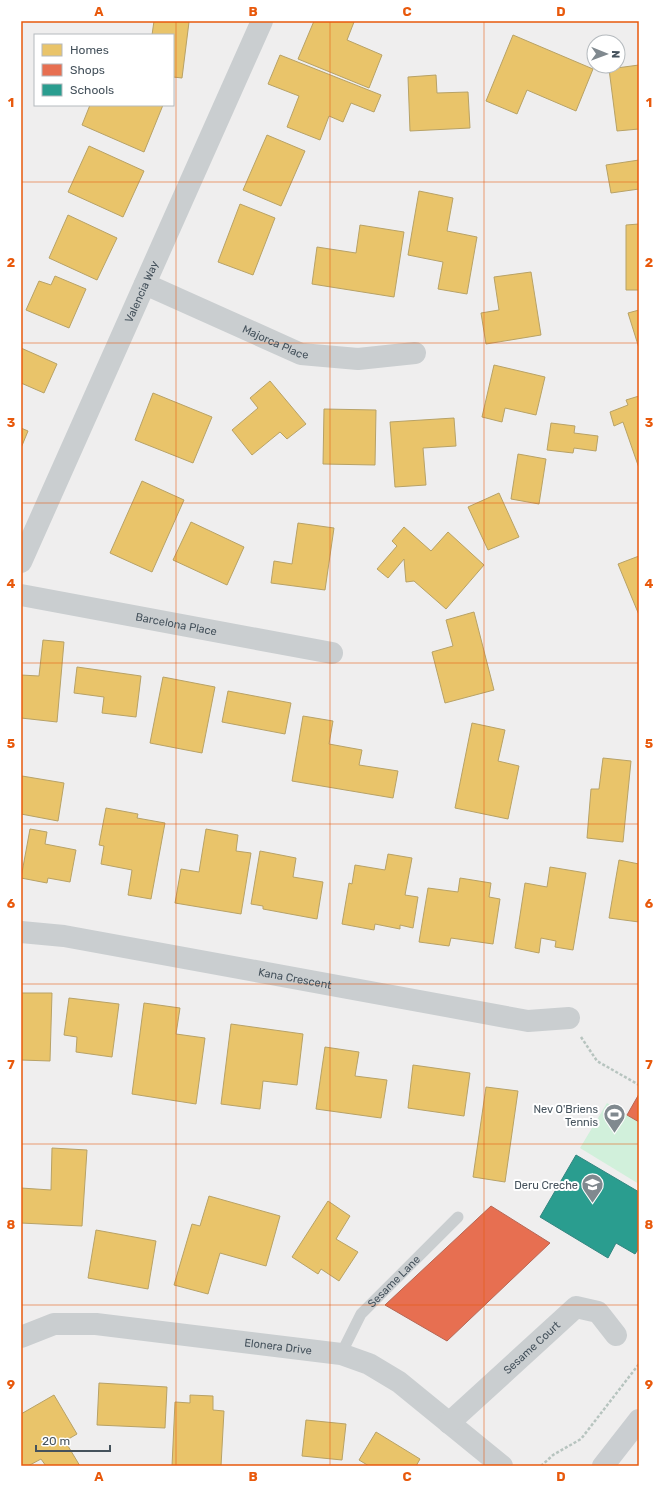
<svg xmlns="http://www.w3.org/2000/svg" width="660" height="1487" font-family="Rubik,sans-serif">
<rect width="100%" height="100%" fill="#efeeee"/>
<path fill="#d1f0db" d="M607 1103 639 1122V1184L580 1148Z"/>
<path fill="#e9c46a" stroke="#b8a266" d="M154 21 189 22 182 78 173 77V35H152Z
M314 21H351L354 22 347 40 382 55 369 88 298 59Z
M513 35 593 69 576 111 527 90 517 114 486 101Z
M280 55 381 95 374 112 351 103 343 122 329 116 320 140 287 127 299 96 268 84Z
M639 65V129L617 131 609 69Z
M436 75 437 93 468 92 470 128 410 131 408 77Z
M90 105H163L144 152 82 125Z
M267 135 305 151 281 206 243 190Z
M89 146 144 171 123 217 68 192Z
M639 160V189L611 193 606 165Z
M419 191 453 198 447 231 477 237 467 294 438 289 443 262 408 255Z
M240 204 275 218 253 275 218 262Z
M68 215 117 238 97 280 49 258Z
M639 224V290H626V225Z
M360 225 404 232 394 297 312 284 317 247 356 253Z
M531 272 541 335 486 344 481 313 499 310 494 277Z
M55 276 86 289 69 328 26 310 39 281 51 285Z
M639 310V348L628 313Z
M21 348 57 364 44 393 21 383Z
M494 365 545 377 536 415 505 408 502 422 482 417Z
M270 381 306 424 287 439 280 432 252 455 232 430 258 408 250 398Z
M153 393 212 417 193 463 135 440Z
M639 396V468L623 422 614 426 610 412 628 405 626 400Z
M324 409 376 410 375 465 323 464Z
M454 418 456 446 423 448 426 485 395 487 390 422Z
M551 423 575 426 574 433 598 436 596 451 574 448 573 453 547 450Z
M21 428 28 431 21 448Z
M518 454 546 459 539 504 511 499Z
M142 481 184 500 152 572 110 553Z
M499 493 519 537 488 550 468 507Z
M191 522 244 547 227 585 173 560Z
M298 523 334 528 325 590 271 583 274 561 292 564Z
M404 527 431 551 448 532 484 565 446 609 414 581 406 582 404 559 388 578 377 569 397 546 392 541Z
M639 556V615L618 564Z
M474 612 494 690 445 703 432 652 453 646 446 620Z
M43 640 64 642 57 722 21 718V675L39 676Z
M77 667 141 676 136 717 102 713 104 697 74 693Z
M163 677 215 687 202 753 150 743Z
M228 691 291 703 285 734 222 722Z
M303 716 333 721 329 744 362 750 359 765 398 771 393 798 292 781Z
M472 723 505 730 498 761 519 766 508 819 455 808Z
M603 758 631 761 623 842 587 838 591 789H599Z
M22 776 64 783 58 821 21 814V784Z
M106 808 138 814 137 818 165 823 151 899 128 895 132 870 101 864 104 846 99 845Z
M30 829 47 832 45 844 76 850 70 882 48 878 47 883 21 878Z
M206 829 238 835 236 851 251 853 241 914 175 903 181 869 199 872Z
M260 851 296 858 293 877 323 882 317 919 263 909V906L251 904Z
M388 854 412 858 405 895 418 897 413 928 400 925V929L375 924 374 930 342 924 349 883 352 884 355 865 385 870Z
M619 860 639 864V922L609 918Z
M550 867 586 873 573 950 555 947 556 941 541 938 539 953 515 948 525 883 547 887Z
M460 878 491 883 489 897 500 899 493 944 451 938 449 946 419 942 428 888 458 892Z
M21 993H52L50 1061 21 1060Z
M69 998 119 1004 112 1057 76 1052 77 1037 64 1035Z
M144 1003 180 1008 176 1034 205 1038 196 1104 132 1094Z
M231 1024 303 1034 297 1085 263 1081 260 1109 221 1104Z
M325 1047 359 1052 355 1076 387 1080 381 1118 316 1109Z
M413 1065 470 1073 464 1116 408 1108Z
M486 1087 518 1091 505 1182 473 1177Z
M52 1148 87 1150 82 1226 21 1223V1188L51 1190Z
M209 1196 280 1216 266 1266 220 1253 208 1294 174 1285 192 1224 200 1226Z
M328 1201 350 1216 336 1239 358 1252 339 1281 321 1269 318 1274 292 1257Z
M96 1230 156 1241 148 1289 88 1278Z
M99 1383 167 1387 165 1428 97 1425Z
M54 1395 77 1434 65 1441 80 1466H46L41 1459 28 1466H21V1414Z
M190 1395 213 1396V1410L224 1411 221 1466H172L175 1402 190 1403Z
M306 1420 346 1424 342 1460 302 1456Z
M376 1432 420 1459 416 1466H369L359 1460Z"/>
<path fill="#e76f51" stroke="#b66654" d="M639 1094V1122L627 1115Z
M491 1206 550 1243 447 1341 385 1305Z"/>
<path fill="#2a9d8f" stroke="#328680" d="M576 1155 639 1192V1248L635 1254 616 1243 608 1258 540 1217Z"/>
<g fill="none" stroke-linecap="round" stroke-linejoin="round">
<path stroke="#b7c4bf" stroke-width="2.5" stroke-dasharray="3 2" stroke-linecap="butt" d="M581 1037 597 1061 639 1085
M541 1466 553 1455 581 1439 639 1364"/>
<path stroke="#caced0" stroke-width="11" id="s1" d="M341 1354 361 1314 458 1217"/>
<g stroke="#caced0" stroke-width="22">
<path id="s2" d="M145 284 301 354 358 359 415 353"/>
<path id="s3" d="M21 562 262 21"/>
<path id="s4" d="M21 595 332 653"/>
<path id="s5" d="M21 932 64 936 528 1021 569 1018"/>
<path id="s6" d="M21 1337 54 1324H96L341 1354 369 1364 399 1382 502 1466"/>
<path id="s7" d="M449 1423 576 1307 598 1312 616 1335"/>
</g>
<path stroke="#caced1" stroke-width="22" d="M603 1466 639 1420"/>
</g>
<path fill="none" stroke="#e8590c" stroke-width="1" stroke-opacity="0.55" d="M176 21V1466M330 21V1466M484 21V1466M21 182H639M21 343H639M21 503H639M21 663H639M21 824H639M21 984H639M21 1144H639M21 1305H639"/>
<defs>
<symbol id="stadium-pin" viewBox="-11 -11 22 30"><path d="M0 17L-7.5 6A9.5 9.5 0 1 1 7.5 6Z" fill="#80898f" stroke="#fff"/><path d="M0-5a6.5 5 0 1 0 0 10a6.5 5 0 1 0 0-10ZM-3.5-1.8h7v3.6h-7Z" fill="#fff"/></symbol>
<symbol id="school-pin" viewBox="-11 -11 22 30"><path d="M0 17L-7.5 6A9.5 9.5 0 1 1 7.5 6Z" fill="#80898f" stroke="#fff"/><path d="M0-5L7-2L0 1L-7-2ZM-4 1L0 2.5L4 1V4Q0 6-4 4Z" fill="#fff"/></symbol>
</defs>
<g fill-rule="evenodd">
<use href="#stadium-pin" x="602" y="1102" width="25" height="34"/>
<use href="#school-pin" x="580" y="1172" width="25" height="34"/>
</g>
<g text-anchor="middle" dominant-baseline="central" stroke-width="4" stroke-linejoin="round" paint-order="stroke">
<g font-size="11" fill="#45525c" stroke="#fff">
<text stroke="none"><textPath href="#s3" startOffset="296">Valencia Way</textPath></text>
<text stroke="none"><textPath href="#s2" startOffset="143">Majorca Place</textPath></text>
<text stroke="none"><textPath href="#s4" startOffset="158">Barcelona Place</textPath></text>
<text stroke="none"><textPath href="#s5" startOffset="278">Kana Crescent</textPath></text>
<text stroke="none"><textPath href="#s1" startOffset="91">Sesame Lane</textPath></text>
<text stroke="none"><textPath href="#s6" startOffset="261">Elonera Drive</textPath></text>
<text stroke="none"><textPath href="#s7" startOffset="112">Sesame Court</textPath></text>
</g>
<g font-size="11" fill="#45525c" stroke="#fff" text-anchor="end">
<text x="598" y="1109">Nev O'Briens<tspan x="598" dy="13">Tennis</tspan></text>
<text x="578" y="1185">Deru Creche</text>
</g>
</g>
<rect width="660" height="1487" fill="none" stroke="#ffffff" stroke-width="44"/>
<rect x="34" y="34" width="140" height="72" fill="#ffffff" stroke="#b5babe"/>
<rect x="42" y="44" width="20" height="12" fill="#e9c46a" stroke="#b5babe"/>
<text x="70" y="54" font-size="12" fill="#45525c">Homes</text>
<rect x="42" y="64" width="20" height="12" fill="#e76f51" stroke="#b5babe"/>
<text x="70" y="74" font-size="12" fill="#45525c">Shops</text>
<rect x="42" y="84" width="20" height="12" fill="#2a9d8f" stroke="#b5babe"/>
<text x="70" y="94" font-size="12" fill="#45525c">Schools</text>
<g transform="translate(606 54) rotate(91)"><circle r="19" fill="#ffffff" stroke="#b5babe"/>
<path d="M0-3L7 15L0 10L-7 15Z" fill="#80898f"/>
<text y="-6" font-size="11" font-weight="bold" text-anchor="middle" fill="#45525c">N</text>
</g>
<path d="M36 1445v6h74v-6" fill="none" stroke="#45525c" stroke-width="2"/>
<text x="42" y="1445" font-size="12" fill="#45525c" stroke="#ffffff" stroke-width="3" paint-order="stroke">20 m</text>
<rect x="22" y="22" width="616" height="1443" fill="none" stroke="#e8590c" stroke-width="1.5"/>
<g font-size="13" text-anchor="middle" font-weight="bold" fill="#e8590c">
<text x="99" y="16">A</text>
<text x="253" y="16">B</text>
<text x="407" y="16">C</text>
<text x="561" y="16">D</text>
<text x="11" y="107">1</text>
<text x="649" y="107">1</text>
<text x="11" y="267">2</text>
<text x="649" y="267">2</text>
<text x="11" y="427">3</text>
<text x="649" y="427">3</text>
<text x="11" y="588">4</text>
<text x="649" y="588">4</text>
<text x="11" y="748">5</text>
<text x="649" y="748">5</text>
<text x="11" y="908">6</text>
<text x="649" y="908">6</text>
<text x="11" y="1069">7</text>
<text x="649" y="1069">7</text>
<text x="11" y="1229">8</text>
<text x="649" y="1229">8</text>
<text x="11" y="1389">9</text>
<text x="649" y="1389">9</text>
<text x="99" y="1481">A</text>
<text x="253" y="1481">B</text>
<text x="407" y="1481">C</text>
<text x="561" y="1481">D</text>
</g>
</svg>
